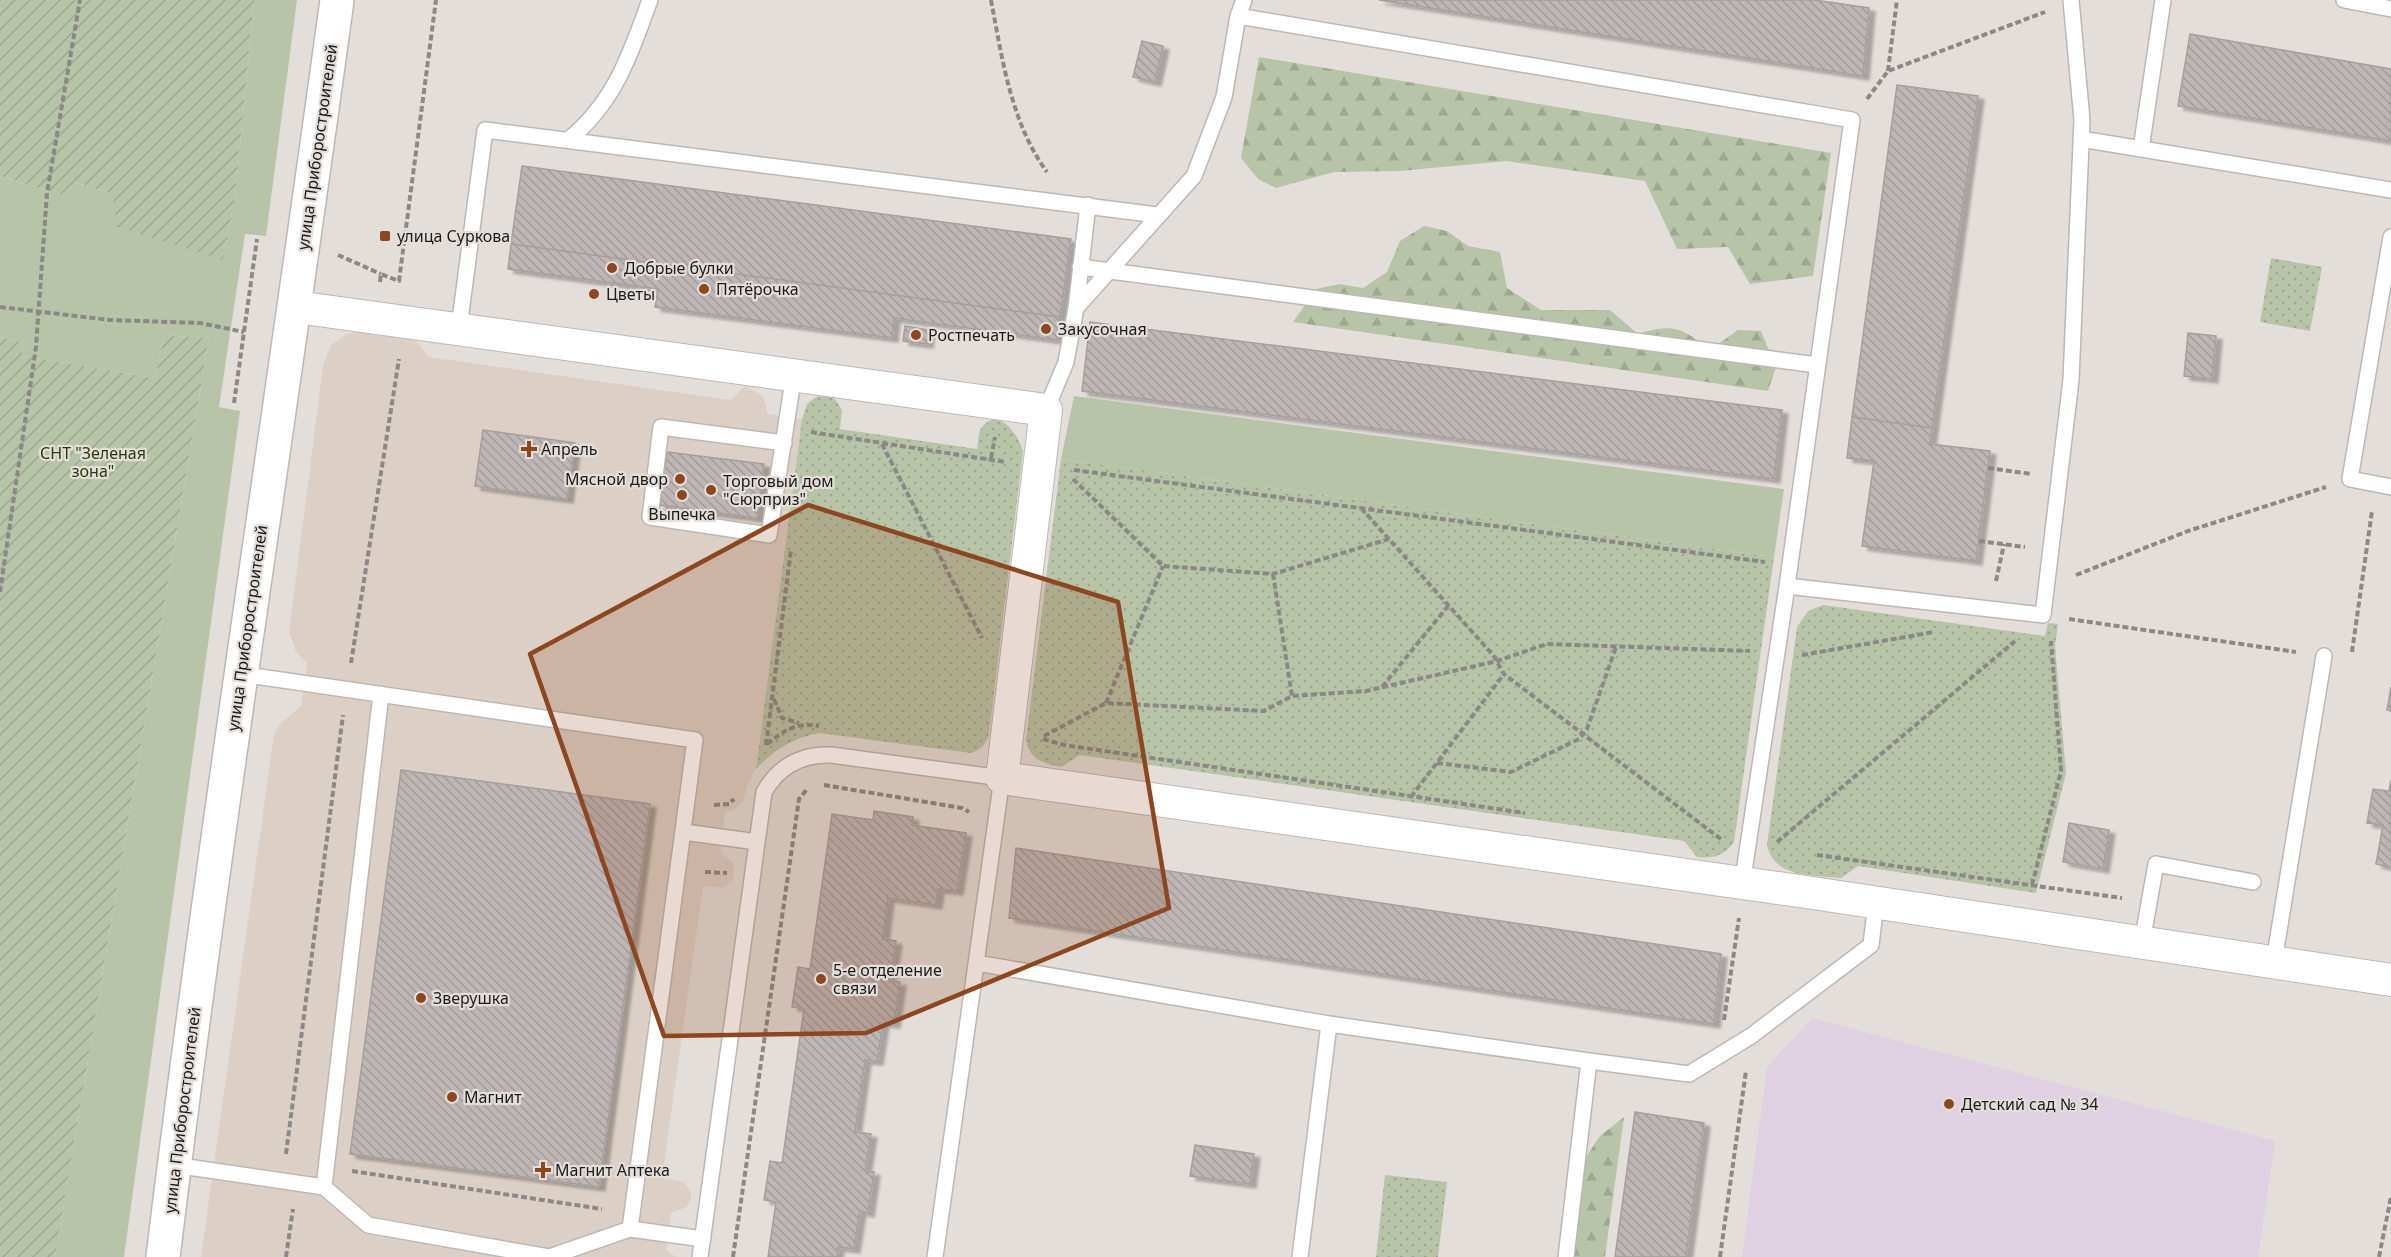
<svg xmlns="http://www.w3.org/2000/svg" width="2391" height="1257" font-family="'Noto Sans',sans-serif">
<defs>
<pattern id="forest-firs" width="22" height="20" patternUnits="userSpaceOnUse" patternTransform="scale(1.5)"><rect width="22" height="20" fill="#b7c4a8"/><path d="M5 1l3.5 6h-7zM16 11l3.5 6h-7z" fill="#9da890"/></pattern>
<pattern id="park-dots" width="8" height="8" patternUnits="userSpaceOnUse" patternTransform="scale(1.5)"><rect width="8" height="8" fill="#b7c4a8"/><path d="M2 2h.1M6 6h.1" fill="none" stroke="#9da890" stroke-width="1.8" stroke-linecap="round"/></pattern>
<pattern id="garden-furrows" width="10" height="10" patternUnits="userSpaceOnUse" patternTransform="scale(1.5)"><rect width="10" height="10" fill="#b7c4a8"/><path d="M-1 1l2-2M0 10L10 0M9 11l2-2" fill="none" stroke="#9da890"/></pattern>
<pattern id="building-back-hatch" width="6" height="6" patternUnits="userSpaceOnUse" patternTransform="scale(1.5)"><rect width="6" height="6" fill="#beb6b5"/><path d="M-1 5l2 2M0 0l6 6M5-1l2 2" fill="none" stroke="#a39c9b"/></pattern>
<filter id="shadow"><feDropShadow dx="6" dy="4" stdDeviation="1.5" flood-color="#0004"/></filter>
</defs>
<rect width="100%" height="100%" fill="#e4deda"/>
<path fill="#dcd0c6" d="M356 332 416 341 429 357 731 400 745 386 763 396 768 414 802 419 756 769 747 786 743 802 732 811 725 813 721 853 734 863 733 880 723 888 703 886 662 1178 684 1182 691 1192V1199L687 1207 671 1213 666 1250 676 1257H201L274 734 281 723 301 706 307 663 296 652 289 632 323 365 331 345 347 334Z"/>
<path fill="#dfd0e2" d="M1812 1018 2275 1141 2258 1257H1742L1767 1067Z"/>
<path fill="#b7c4a8" d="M254 0H297L266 236 245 234 219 407 240 411 124 1257H55L209 338 164 335 155 378 23 356 21 342 0 337V176L60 195 77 183 113 194 223 259 235 197Z
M1074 396 1784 489 1774 557 1061 459Z"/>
<path fill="url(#forest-firs)" d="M1259 57 1831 153 1813 276 1750 284 1728 247 1677 249 1645 181 1506 161 1400 171 1334 172 1276 188 1258 179 1241 158Z
M1424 226 1447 231 1468 246 1500 252 1507 288 1541 310H1610L1638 334C1673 323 1682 328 1710 350L1738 330 1761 331 1776 367 1768 391 1293 322 1316 289 1340 284 1363 288 1387 272 1400 241Z
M1624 1117 1605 1257H1573L1586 1157 1600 1136Z"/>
<path fill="url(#park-dots)" d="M2271 258 2322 267 2310 331 2260 322Z
M827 396 835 399 842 410 840 429 977 449C979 442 977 432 983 426 1000 407 1019 436 1023 451L989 735C986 745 980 750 971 753L819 733C793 738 774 750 756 769L802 419 807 404 816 397Z
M1061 459 1774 557 1734 842C1724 856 1713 859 1697 857L1684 841 1080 755 1061 767C1045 764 1029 760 1026 740Z
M1823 605 2045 636 2048 623 2058 624 2055 646 2066 773 2036 893 1858 866 1841 878C1813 875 1774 878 1767 845L1797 627 1808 611Z
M1385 1175 1447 1182 1438 1257H1376Z"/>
<path fill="url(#garden-furrows)" d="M0 0H254L235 197 223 260 117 227 113 194 77 183 60 195 0 176Z
M164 335 209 338 55 1257H0V337L21 342 23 356 155 378Z"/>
<path fill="url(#building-back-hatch)" stroke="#a69f9d" stroke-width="1.5" filter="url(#shadow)" d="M1379 0H1815L1869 8 1863 76Z
M2190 34 2391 69V141L2178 106Z
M1142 41 1163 46 1155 82 1133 77Z
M1897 85 1978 96 1932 428 1852 417Z
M522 166 1071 239 1060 317 511 244Z
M511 244 1060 317 1057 340 894 318 892 338 655 307 658 289 508 269Z
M1090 322 1782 410 1774 479 1082 391Z
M905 326 929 330 927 344 903 341Z
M2188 333 2216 336 2212 379 2184 376Z
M1852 417 1932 428 1930 444 1990 451 1976 561 1862 546 1874 461 1847 458Z
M483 430 575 443 567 499 475 486Z
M667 452 764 464 757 518 660 505Z
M2391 687V711L2387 710Z
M401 770 650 804 599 1187 350 1154Z
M2391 780V867L2376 864 2383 825 2367 823 2373 789 2389 791Z
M874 811 913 817 912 825 966 833 957 891 938 889 936 905 888 898 883 939 896 941 890 981 900 982 894 1024 883 1023 877 1061 865 1060 855 1132 871 1134 865 1171 874 1172 868 1213 860 1211 854 1249 838 1247 837 1257H768L776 1202 764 1200 770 1161 782 1163 804 1009 792 1007 798 967 810 969 832 814 873 820Z
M2069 823 2109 830 2103 869 2063 862Z
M1016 848 1721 954 1714 1024 1009 918Z
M1635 1112 1704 1123 1686 1257H1615Z
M1195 1145 1254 1154 1250 1184 1190 1176Z"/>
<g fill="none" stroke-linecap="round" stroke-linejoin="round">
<defs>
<path id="service" d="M2344 0 2391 9
M1238 16 1244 0
M2081 139 2391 190
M568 140C615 102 630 55 650 0
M2141 149 2163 0
M2391 237 2350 479 2391 487
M1080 267 1817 365
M1076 308 1194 176 1224 97 1238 16 1852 120 1787 586 2043 615 2071 380 2082 120 2071 0
M459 328 485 130 1157 215
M1046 410 1066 362 1076 308 1088 205
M784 443 661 427 650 517 769 535 794 374
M240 674 695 740 630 1229
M684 832 757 842
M1742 885 1787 586
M2142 942 2156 864 2253 882
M2274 961 2324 656
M977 963 1329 1024 1300 1257
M1329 1024 1589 1061
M174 1165 324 1187 368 1225 549 1257 630 1229 703 1239
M324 1187 381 694
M700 1257 764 792C779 766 802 754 831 755L1002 778 935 1257
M1566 1257 1589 1061 1689 1074 1751 1036 1871 945 1876 903"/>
<path id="minor" d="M296 307 1046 410 1002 778 1806 892 2391 980"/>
<path id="tertiary" d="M163 1257C214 837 280 419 337 0"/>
</defs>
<use href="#service" stroke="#bdb7b3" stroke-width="18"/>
<use href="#minor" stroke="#bdb7b3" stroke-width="34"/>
<use href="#tertiary" stroke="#bdb7b3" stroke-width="36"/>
<path stroke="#8c8885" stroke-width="4" stroke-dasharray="6 3" stroke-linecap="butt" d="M991 0C1002 58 1011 123 1047 172
M1888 71 1897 0
M1867 99 1888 71 2045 12
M338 255 381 274
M380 282 381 274 399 281 436 0
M0 307 110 320 200 323 244 332
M234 403 257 239
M811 432 1005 462
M882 444 982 638
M991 458 995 437
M1988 468 2032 474
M1074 470 1765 562
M1073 479 1163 566 1273 574 1389 539
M1361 508 1493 655 1504 674 1722 840
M1979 541 2025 547
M1273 574 1292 696
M2076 575 2188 531 2326 487
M1996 581 2004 544
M0 592 36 347 47 193 80 0
M2069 619 2296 652
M2352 652 2372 511
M1802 655 1934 632
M351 663 399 359
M1382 687 1448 606
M774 699 782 718 799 723
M1106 703 1163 566
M1044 736 1106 703 1264 711 1292 696 1366 691 1497 661 1547 644 1750 651
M1043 739 1064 745 1525 813
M767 744C785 730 796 722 819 726
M766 745 791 550
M1437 763 1511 772 1579 739 1587 729 1616 647
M824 785 962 808 969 812
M1411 797 1504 674
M714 805 729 804 734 799
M1777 842 2015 641
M1817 855 2122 898
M705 872 727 873
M2032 885 2061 771 2051 641
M1724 1020 1739 918
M286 1154 343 715
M352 1171 602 1209
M286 1257 293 1209
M733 1257 799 799 808 788
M1720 1257 1746 1071
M2379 1257 2391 1197"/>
<use href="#service" stroke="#fff" stroke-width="15"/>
<use href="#minor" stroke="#fff" stroke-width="32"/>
<use href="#tertiary" stroke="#fff" stroke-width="33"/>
</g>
<path fill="#8c4620" fill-opacity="0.2" stroke="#8c4620" stroke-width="4.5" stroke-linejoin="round" d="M808 505 1118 602 1169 908 866 1033 664 1036 530 654Z"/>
<g fill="#8c4620" stroke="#e4deda" stroke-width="2">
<rect x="379" y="230" width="12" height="12" rx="3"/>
<circle cx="612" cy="268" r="6"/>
<circle cx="704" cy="289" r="6"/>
<circle cx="594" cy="294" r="6"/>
<circle cx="1046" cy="329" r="6"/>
<circle cx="916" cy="335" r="6"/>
<path d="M526 440h6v6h6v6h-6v6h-6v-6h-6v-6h6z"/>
<circle cx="680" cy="479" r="6"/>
<circle cx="711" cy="490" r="6"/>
<circle cx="682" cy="495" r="6"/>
<circle cx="821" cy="979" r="6"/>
<circle cx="421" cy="998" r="6"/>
<circle cx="452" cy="1097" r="6"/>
<circle cx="1949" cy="1104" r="6"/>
<path d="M540 1161h6v6h6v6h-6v6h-6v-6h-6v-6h6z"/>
</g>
<g text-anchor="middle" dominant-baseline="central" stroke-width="4.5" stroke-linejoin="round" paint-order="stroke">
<g font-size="16" fill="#1d1b19" stroke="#e4deda">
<text transform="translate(317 147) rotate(-82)">улица Приборостроителей</text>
<text transform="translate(247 628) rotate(-82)">улица Приборостроителей</text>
<text transform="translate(182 1110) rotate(-83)">улица Приборостроителей</text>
</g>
<g font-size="16" fill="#1d1b19" stroke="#e4deda" text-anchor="start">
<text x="397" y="236">улица Суркова</text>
<text x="624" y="268">Добрые булки</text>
<text x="716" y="289">Пятёрочка</text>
<text x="606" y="294">Цветы</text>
<text x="1058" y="329">Закусочная</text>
<text x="928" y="335">Ростпечать</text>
<text x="541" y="449">Апрель</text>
<text x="668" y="479" text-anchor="end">Мясной двор</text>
<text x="723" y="481">Торговый дом<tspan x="723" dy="18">"Сюрприз"</tspan></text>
<text x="682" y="514" text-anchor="middle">Выпечка</text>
<text x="833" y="970">5-е отделение<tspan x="833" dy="18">связи</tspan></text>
<text x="433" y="998">Зверушка</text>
<text x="464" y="1097">Магнит</text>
<text x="1961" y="1104">Детский сад № 34</text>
<text x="555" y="1170">Магнит Аптека</text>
</g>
<g font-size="16" fill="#293c03" stroke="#e4deda">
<text x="93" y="453">СНТ "Зеленая<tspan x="93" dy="18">зона"</tspan></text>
</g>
</g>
</svg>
